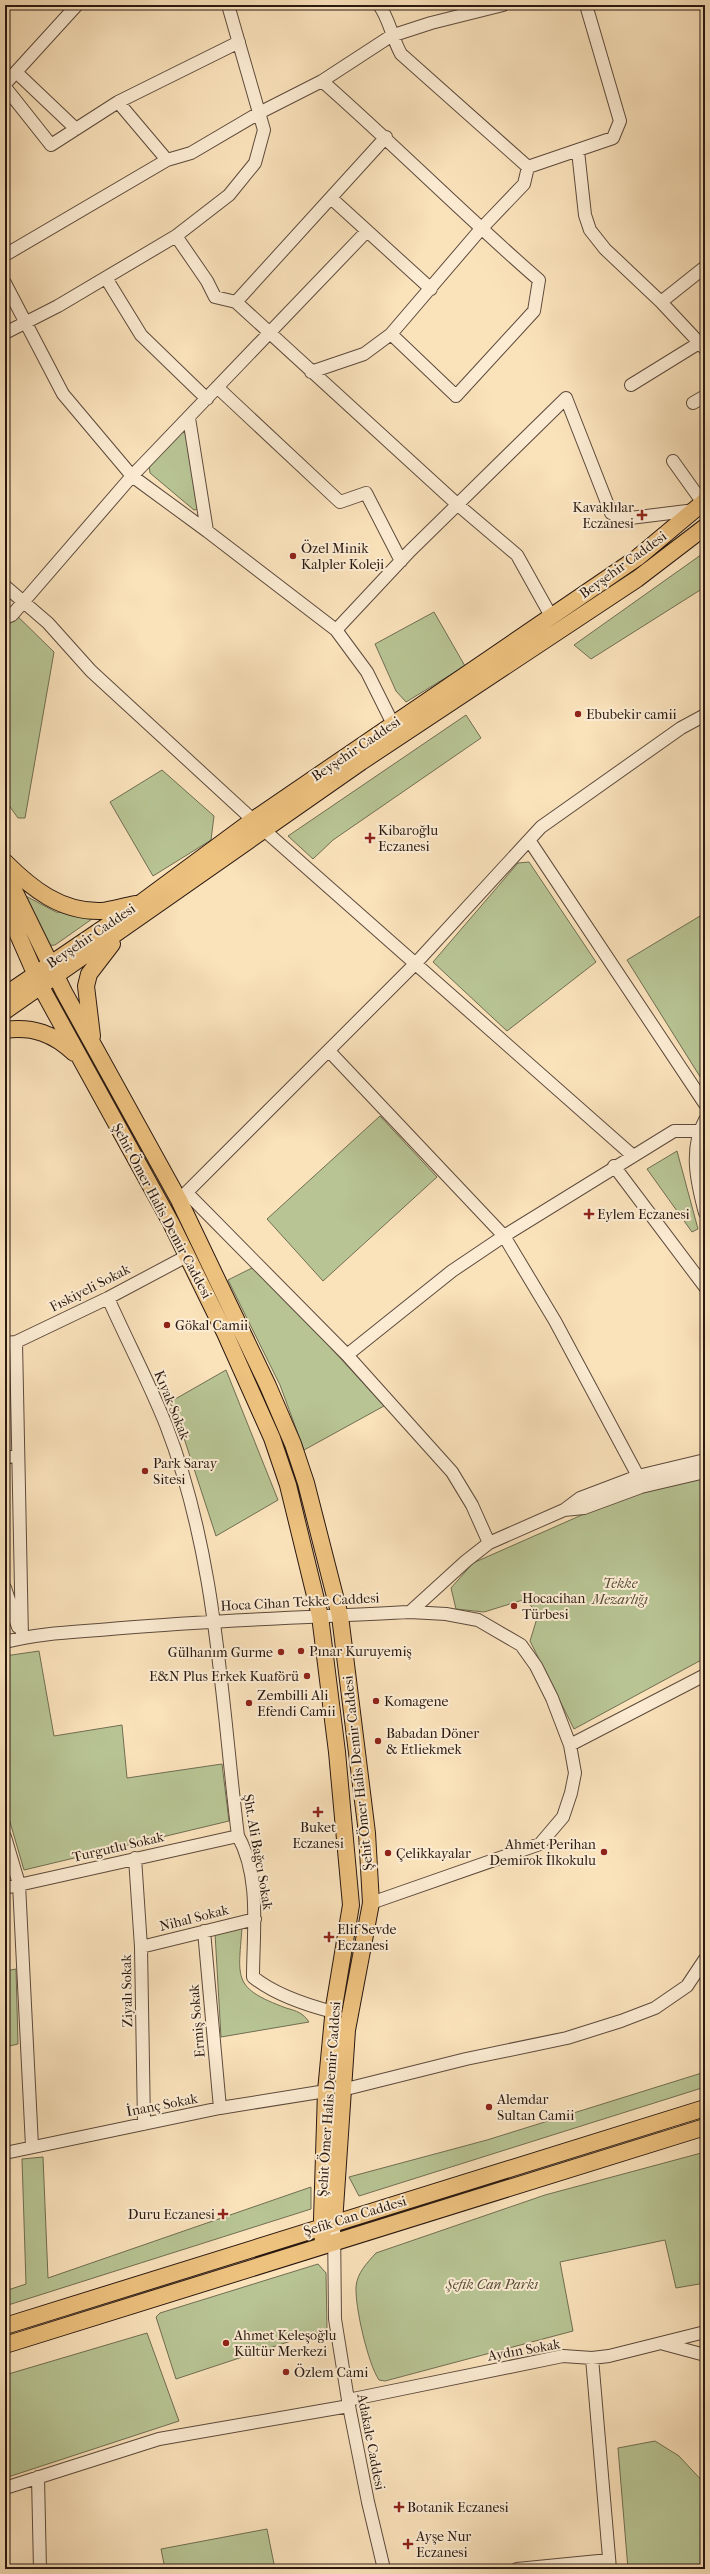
<svg xmlns="http://www.w3.org/2000/svg" width="710" height="2574" font-family="'IM FELL French Canon',serif">
<rect width="100%" height="100%" fill="#fae2bb"/>
<filter id="stains"><feTurbulence type="fractalNoise" baseFrequency=".005" numOctaves="4"/><feColorMatrix values="0 0 0 0 .2 0 0 0 0 .09 0 0 0 0 .02 0 0 0 .5 -.17"/></filter>
<radialGradient id="worn" r=".72"><stop offset=".6" stop-color="#630" stop-opacity="0"/><stop offset="1" stop-color="#630" stop-opacity=".3"/></radialGradient>
<path fill="#b8c494" stroke="#706e52" d="M182 432 189 434 200 509 194 510 150 473 149 465Z
M705 552V587L591 659 574 645Z
M5 604 54 652 25 818H18L5 800Z
M434 612 465 666 406 702 396 691 375 644Z
M466 715 481 738 333 840 313 859 288 836Z
M162 770 214 816 211 840 153 876 110 802Z
M529 862 596 962 507 1031 433 962 518 863Z
M22 894 56 912 91 916 92 919 55 945 42 946Z
M705 913V1081L704 1083 627 960Z
M380 1116 437 1177 323 1281 267 1219Z
M677 1151 698 1229 692 1232 647 1169Z
M256 1266 384 1406 304 1450 280 1385 228 1280Z
M226 1370 278 1500 216 1536 183 1435 170 1402Z
M705 1477V1658L574 1729 530 1641 538 1615 526 1599 484 1612 456 1609 451 1588 473 1563 618 1499Z
M39 1651 54 1736 122 1725 127 1778 222 1764 229 1821 24 1870 5 1805V1656Z
M242 1928C238 1980 233 1988 286 2008 297 2011 303 2013 309 2022L221 2037 215 1933Z
M16 1969 18 2044 5 2047V1971Z
M705 2072V2087L359 2196 349 2177 487 2140Z
M705 2152V2283L676 2288 665 2240 560 2262 573 2331 385 2381 379 2380C368 2364 355 2307 356 2287 357 2273 367 2263 376 2253L545 2195Z
M43 2157 48 2278 311 2187V2209L5 2306V2291L26 2284 22 2159Z
M318 2264 326 2273 327 2329 176 2379 156 2317 160 2313Z
M147 2333 179 2421 5 2478V2375Z
M655 2441 679 2456 705 2484V2569H628L618 2448Z
M267 2529 275 2569H165L161 2549Z"/>
<g fill="none" stroke-linecap="round" stroke-linejoin="round">
<defs>
<path id="minor" d="M379 5C389 18 392 38 401 54L528 167 613 138 620 121 586 5
M16 72 76 129
M322 81C396 146 465 216 539 280L534 311 456 396 391 334
M5 84 77 5
M5 87 51 145 118 102 239 42
M118 102 167 160 191 153 259 113 322 81 391 36 431 23 503 5
M578 151 585 215 590 230 605 249 661 302 705 349
M331 198 431 289
M176 236 207 281 215 297 236 302 458 505 517 555 551 616
M5 255 167 160
M106 278 141 335 207 399
M5 283 63 394 132 476 207 531
M236 302 386 137
M661 302 705 267
M5 333 58 306 176 236 229 195 255 163 264 130 228 5
M311 372 364 354 391 334 480 230 524 184 528 167
M631 385 699 343
M217 387 340 502 366 493 401 561
M693 403 705 396
M189 418 207 531 336 630 367 672 393 724
M673 461 703 503
M5 586 48 623 91 671 253 820
M5 618 12 615 132 476 367 231
M336 630 410 551 566 398 611 513 622 519 695 510
M264 830 632 1155
M529 840 705 1104
M329 1051 504 1236 555 1321 638 1476
M705 1120C689 1149 697 1183 705 1213
M614 1166 705 1287
M187 1193 347 1355 452 1472 472 1505 489 1543
M179 1200 416 963 541 827 681 728 705 715
M108 1298C127 1341 149 1382 166 1425 217 1556 221 1698 238 1836 261 1877 253 1932 253 1977 275 1995 306 2005 333 2012
M16 1342 22 1638
M5 1343 16 1342 108 1298 187 1256
M347 1355 452 1271 504 1236 674 1131H699
M5 1458 18 1455
M564 1510 584 1508 641 1487 705 1472
M5 1588 18 1627
M5 1642C43 1632 83 1632 122 1628 218 1620 314 1617 410 1612L466 1561 489 1543 564 1510 580 1498 638 1476 705 1460
M570 1745 705 1675
M5 1837 19 1884 32 2146
M135 1858 141 1947 144 2124
M5 1888 238 1836
M371 1903 540 1844 563 1817 571 1793 575 1773 570 1745 552 1698 536 1666 521 1645 478 1620 446 1614 410 1612
M204 1931 220 2108
M141 1947 255 1919
M342 2090 466 2059 567 2038 621 2021 655 2008 687 1986 705 1959
M5 2153 220 2108 326 2091
M334 2223 335 2319 349 2406 368 2502 384 2569
M664 2344 705 2355
M592 2358 610 2569
M348 2400 563 2356 592 2358 609 2356 705 2332
M38 2477 40 2569
M5 2488 159 2439 349 2406
M517 2569 609 2560"/>
<path id="major" d="M5 862C32 889 61 912 101 911 112 910 124 906 135 904
M5 872 64 992 179 1200 268 1386 293 1444 306 1483 340 1616 367 1833 371 1903 347 2030 334 2223
M5 905 41 987 171 1223 225 1333 272 1438 288 1485 320 1616 337 1752 351 1905 334 2007 326 2091 322 2219 323 2245
M5 995 142 902 253 820 637 558 705 501
M5 1011 361 762 637 579 705 527
M5 1030C33 1026 54 1034 74 1053
M92 1036 86 986 89 974 112 944
M5 2326 705 2108
M5 2345 705 2127"/>
</defs>
<use href="#minor" stroke="#5d4a3c" stroke-width="14"/>
<use href="#major" stroke="#291811" stroke-width="18"/>
<use href="#minor" stroke="#fcecd3" stroke-width="12"/>
<use href="#major" stroke="#edc17e" stroke-width="16"/>
</g>
<g fill="#8f2418" stroke="#fcecd3" stroke-width="1.5">
<path d="M640 509h4v4h4v4h-4v4h-4v-4h-4v-4h4z"/>
<circle cx="293" cy="556" r="4"/>
<circle cx="578" cy="714" r="4"/>
<path d="M368 832h4v4h4v4h-4v4h-4v-4h-4v-4h4z"/>
<path d="M587 1208h4v4h4v4h-4v4h-4v-4h-4v-4h4z"/>
<circle cx="167" cy="1325" r="4"/>
<circle cx="145" cy="1471" r="4"/>
<circle cx="514" cy="1606" r="4"/>
<circle cx="301" cy="1651" r="4"/>
<circle cx="281" cy="1652" r="4"/>
<circle cx="307" cy="1676" r="4"/>
<circle cx="376" cy="1701" r="4"/>
<circle cx="249" cy="1703" r="4"/>
<circle cx="378" cy="1741" r="4"/>
<path d="M316 1806h4v4h4v4h-4v4h-4v-4h-4v-4h4z"/>
<circle cx="604" cy="1852" r="4"/>
<circle cx="388" cy="1853" r="4"/>
<path d="M327 1931h4v4h4v4h-4v4h-4v-4h-4v-4h4z"/>
<circle cx="489" cy="2107" r="4"/>
<path d="M221 2208h4v4h4v4h-4v4h-4v-4h-4v-4h4z"/>
<circle cx="226" cy="2343" r="4"/>
<circle cx="286" cy="2372" r="4"/>
<path d="M397 2501h4v4h4v4h-4v4h-4v-4h-4v-4h4z"/>
<path d="M406 2538h4v4h4v4h-4v4h-4v-4h-4v-4h4z"/>
</g>
<g text-anchor="middle" dominant-baseline="central" stroke-width="4" stroke-linejoin="round" paint-order="stroke">
<g font-size="14" fill="#291811" stroke="#fcecd3" text-anchor="start">
<text x="634" y="507" text-anchor="end">Kavaklılar<tspan x="634" dy="16">Eczanesi</tspan></text>
<text x="301" y="548">Özel Minik<tspan x="301" dy="16">Kalpler Koleji</tspan></text>
<text x="586" y="714">Ebubekir camii</text>
<text x="378" y="830">Kibaroğlu<tspan x="378" dy="16">Eczanesi</tspan></text>
<text x="597" y="1214">Eylem Eczanesi</text>
<text x="175" y="1325">Gökal Camii</text>
<text x="153" y="1463">Park Saray<tspan x="153" dy="16">Sitesi</tspan></text>
<text x="522" y="1598">Hocacihan<tspan x="522" dy="16">Türbesi</tspan></text>
<text x="309" y="1651">Pınar Kuruyemiş</text>
<text x="273" y="1652" text-anchor="end">Gülhanım Gurme</text>
<text x="299" y="1676" text-anchor="end">E&amp;N Plus Erkek Kuaförü</text>
<text x="257" y="1695">Zembilli Ali<tspan x="257" dy="16">Efendi Camii</tspan></text>
<text x="384" y="1701">Komagene</text>
<text x="386" y="1733">Babadan Döner<tspan x="386" dy="16">&amp; Etliekmek</tspan></text>
<text x="318" y="1827" text-anchor="middle">Buket<tspan x="318" dy="16">Eczanesi</tspan></text>
<text x="596" y="1844" text-anchor="end">Ahmet Perihan<tspan x="596" dy="16">Demirok İlkokulu</tspan></text>
<text x="396" y="1853">Çelikkayalar</text>
<text x="337" y="1929">Elif Sevde<tspan x="337" dy="16">Eczanesi</tspan></text>
<text x="497" y="2099">Alemdar<tspan x="497" dy="16">Sultan Camii</tspan></text>
<text x="215" y="2214" text-anchor="end">Duru Eczanesi</text>
<text x="234" y="2335">Ahmet Keleşoğlu<tspan x="234" dy="16">Kültür Merkezi</tspan></text>
<text x="294" y="2372">Özlem Cami</text>
<text x="407" y="2507">Botanik Eczanesi</text>
<text x="416" y="2536">Ayşe Nur<tspan x="416" dy="16">Eczanesi</tspan></text>
</g>
<g font-size="14" fill="#291811" stroke="#fcecd3">
<text transform="translate(623 565) rotate(-36)">Beyşehir Caddesi</text>
<text transform="translate(356 749) rotate(-34)">Beyşehir Caddesi</text>
<text transform="translate(91 936) rotate(-34)">Beyşehir Caddesi</text>
<text transform="translate(162 1211) rotate(62)">Şehit Ömer Halis Demir Caddesi</text>
<text transform="translate(90 1288) rotate(-27)">Fıskiyeli Sokak</text>
<text transform="translate(172 1405) rotate(68)">Kıyak Sokak</text>
<text transform="translate(300 1602) rotate(-3)">Hoca Cihan Tekke Caddesi</text>
<text transform="translate(358 1773) rotate(-96)">Şehit Ömer Halis Demir Caddesi</text>
<text transform="translate(118 1847) rotate(-13)">Turgutlu Sokak</text>
<text transform="translate(258 1852) rotate(80)">Şht. Ali Bağcı Sokak</text>
<text transform="translate(194 1918) rotate(-14)">Nihal Sokak</text>
<text transform="translate(127 1991) rotate(-91)">Ziyalı Sokak</text>
<text transform="translate(197 2021) rotate(-95)">Ermiş Sokak</text>
<text transform="translate(329 2099) rotate(-86)">Şehit Ömer Halis Demir Caddesi</text>
<text transform="translate(162 2105) rotate(-11)">İnanç Sokak</text>
<text transform="translate(355 2216) rotate(-17)">Şefik Can Caddesi</text>
<text transform="translate(524 2350) rotate(-10)">Aydın Sokak</text>
<text transform="translate(371 2442) rotate(79)">Adakale Caddesi</text>
</g>
<g font-size="14" font-style="italic" fill="#544c38" stroke="#fcecd3">
<text x="620" y="1583">Tekke<tspan x="620" dy="16">Mezarlığı</tspan></text>
<text x="492" y="2284">Şefik Can Parkı</text>
</g>
</g>
<rect width="710" height="2574" fill="none" stroke="#fae2bb" stroke-width="20"/>
<rect x="6" y="6" width="698" height="2562" fill="none" stroke="#291811" stroke-width="2"/>
<rect x="10" y="10" width="690" height="2554" fill="none" stroke="#291811"/>
<rect width="100%" height="100%" filter="url(#stains)"/>
<rect width="100%" height="100%" fill="url(#worn)"/>
</svg>
